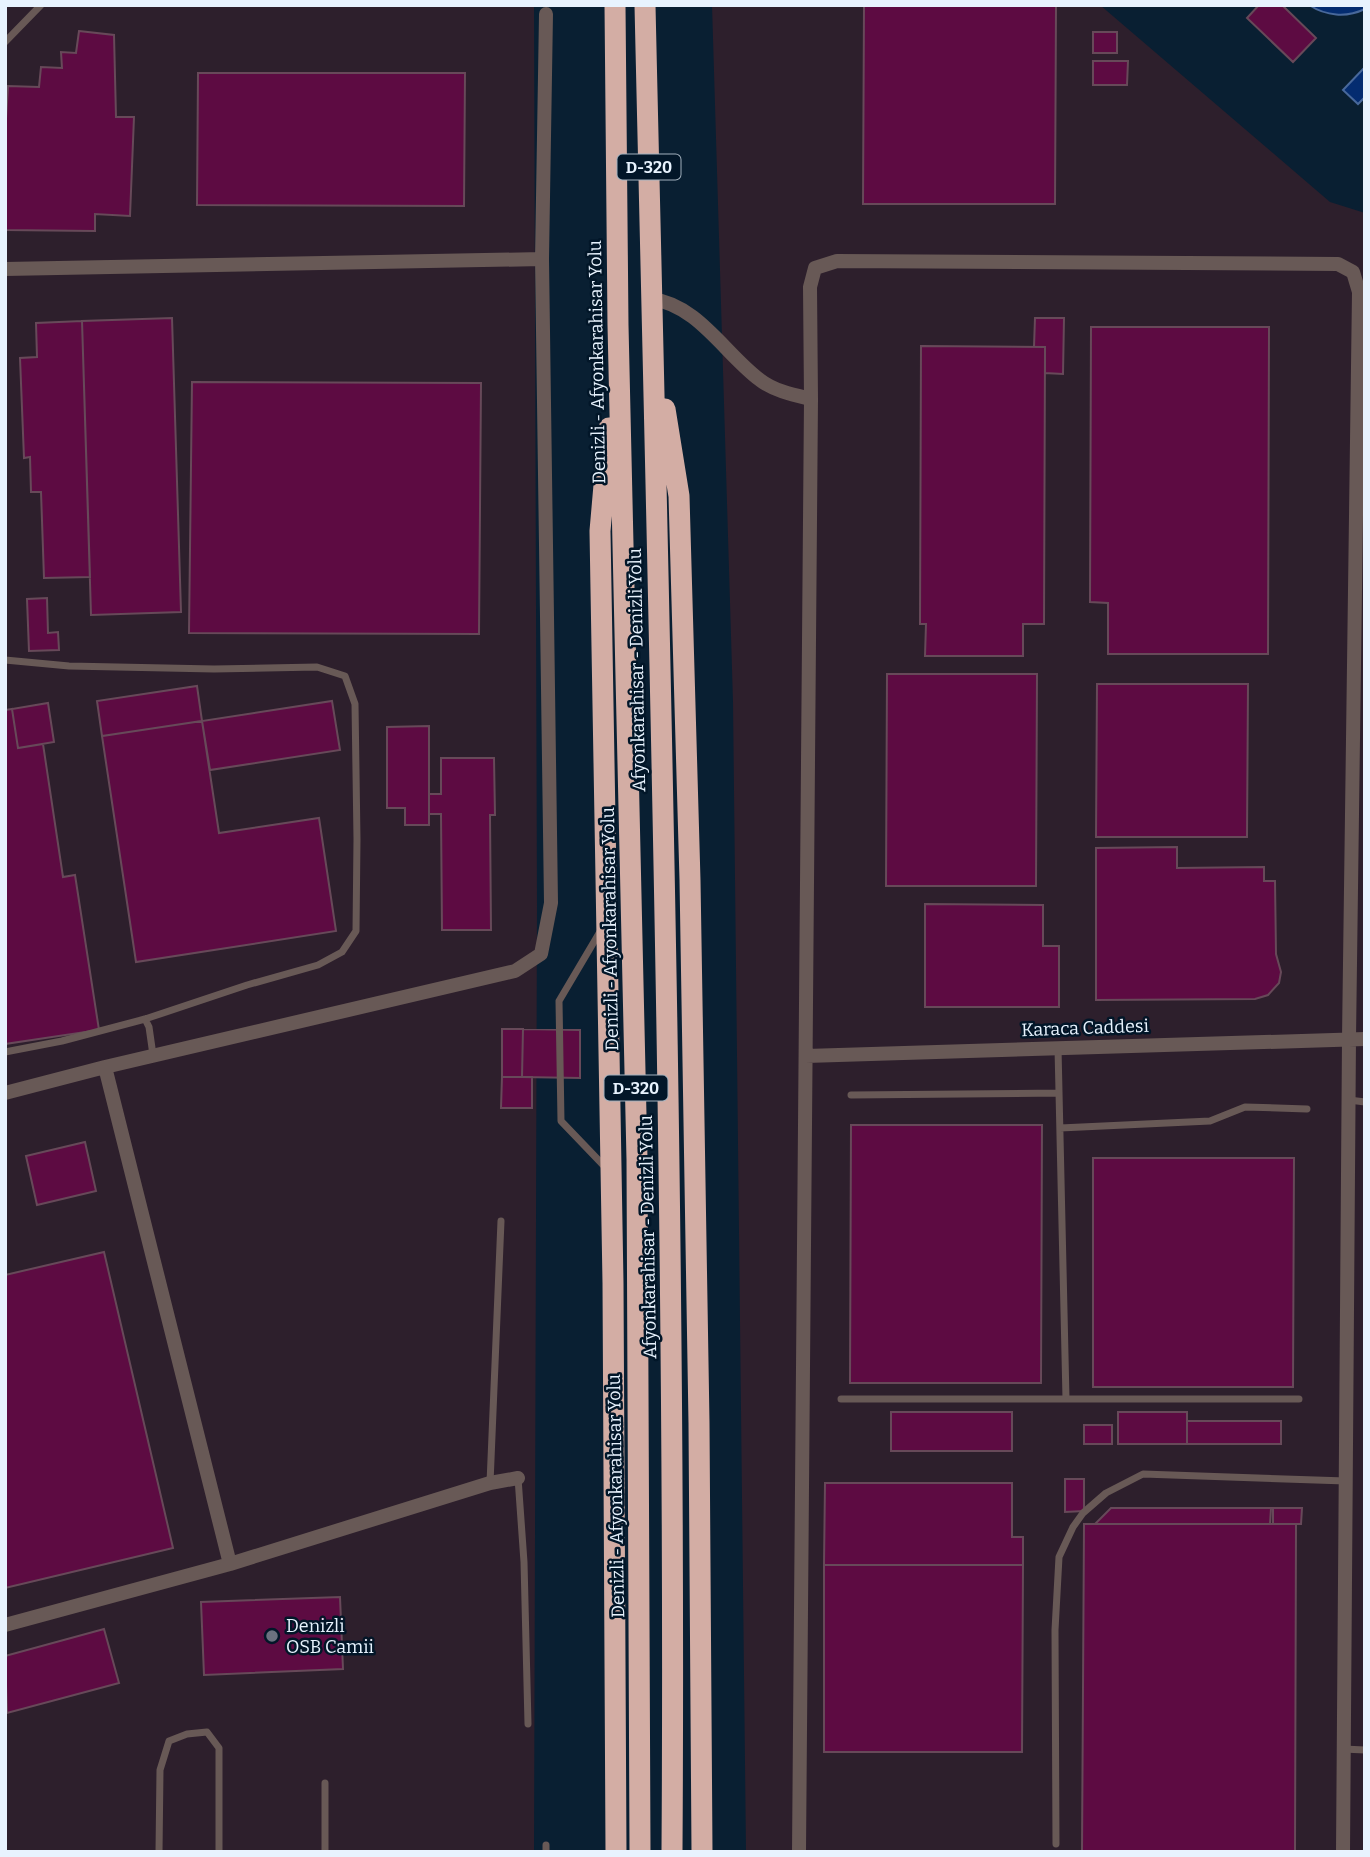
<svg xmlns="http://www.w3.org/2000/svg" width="1370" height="1857" font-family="Bitter,serif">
<rect width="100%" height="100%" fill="#091f32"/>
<path fill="#2d1f2c" d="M5 5H534L537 906 534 1852H5Z
M712 5H1100L1330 202 1365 213V1852H746L733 702Z"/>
<path fill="#042c70" stroke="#48689b" stroke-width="2" d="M1309 5H1365V9C1346 18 1326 16 1309 5Z
M1365 67V97L1358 104 1343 90Z"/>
<path fill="#5d0b42" stroke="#674959" stroke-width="2" d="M864 5H1056L1055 204H863Z
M1259 5H1282L1316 38 1293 62 1247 18Z
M79 31 114 35 116 117H134L130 216 95 214V231L5 230V135L8 86 39 87 41 67 62 68 61 52 76 53Z
M1093 32H1117V53H1093Z
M1093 61H1128L1127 85H1093Z
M198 73H465L464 206 197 205Z
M172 318 181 612 91 615 82 321Z
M1035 318H1064L1063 374 1045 373V347H1034Z
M82 321 90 577 44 578 41 492H31L30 457 24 458 20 358 37 357 36 323Z
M1091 327H1269L1268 654H1108V603L1090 602Z
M921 346 1045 347 1044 624H1023V656H925L926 624H920Z
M192 382 481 383 479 634 189 633Z
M47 598 48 633 58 632 59 650 29 651 27 599Z
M887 674H1037L1036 886H886Z
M1097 684H1248L1247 837H1096Z
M197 686 202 721 102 736 97 701Z
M332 701 340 750 210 770 202 721Z
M48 703 54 742 18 748 12 709Z
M12 709 18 748 43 744 63 877 75 875 99 1030 5 1044V710Z
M202 721 219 833 319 818 336 931 136 962 102 736Z
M429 726V825H405V808H387V727Z
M441 758H494L495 815H490L491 930H442L441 814H429V794H441Z
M1177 847V868L1264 867V881H1275L1276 954 1281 972 1279 983 1268 995 1255 999 1096 1000V848Z
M925 904 1043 905V946H1059V1007H925Z
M502 1029H523L522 1077H502Z
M523 1029 580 1030V1078L522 1077Z
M502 1077H532V1108H501Z
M851 1125H1042L1041 1383H850Z
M85 1142 96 1191 37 1205 26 1156Z
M1093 1158H1294L1293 1387H1093Z
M104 1252 173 1548 5 1588V1275Z
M891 1412H1012V1451H891Z
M1118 1412H1187V1444H1118Z
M1187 1421H1281V1444H1187Z
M1084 1425H1112V1444H1084Z
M1065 1479H1084V1511L1065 1512Z
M825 1483H1012V1537H1023V1565H824Z
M1111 1508H1271L1270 1524H1095Z
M1273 1508H1302L1301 1524H1273Z
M1084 1524H1296L1295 1852H1082Z
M824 1565H1023L1022 1752H824Z
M340 1597 343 1669 204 1675 201 1602Z
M104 1629 119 1683 7 1713 5 1656Z"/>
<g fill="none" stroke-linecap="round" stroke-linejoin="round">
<path stroke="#685956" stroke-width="7" d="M5 42 41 5
M5 660 69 666 214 669 317 667 345 676 355 704 357 839 356 931 342 952 318 965 247 985 145 1019 62 1041 5 1052
M601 930 559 1001 561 1121 607 1169
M145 1019 149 1027 153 1055
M1058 1048 1066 1399
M851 1095 1059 1093
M1349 1100 1365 1102
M1060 1128 1210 1121 1245 1107 1307 1109
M841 1399H1299
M518 1478 524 1562 528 1724
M490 1483 501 1221
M1343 1749 1365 1750
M1056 1844 1055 1630 1059 1557 1073 1527 1083 1513 1106 1493 1143 1474 1346 1481
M159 1852 160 1770 169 1741 187 1734 207 1732 219 1748V1852
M325 1852V1783
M546 1852V1845"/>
<path stroke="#685956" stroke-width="14" d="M5 269 542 259
M652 299C698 305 725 354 760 380 774 391 794 395 811 399
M806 1056 1365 1039
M105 1067 230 1564
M5 1093 105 1067 515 971 541 954 551 903 542 259 546 14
M5 1625 230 1564 490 1483 518 1478
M799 1852 811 399 810 287 815 268 837 261 1338 264 1353 272 1359 292 1349 1038 1343 1852"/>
<path stroke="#d3ada4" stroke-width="21" d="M615 5 618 325 637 1159 640 1852
M645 5C659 621 676 1236 672 1852
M665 409 679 496 690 880 699 1423 702 1852
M609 428 600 531 613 1283 616 1852"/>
</g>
<circle fill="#6b7280" stroke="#021628" stroke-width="2.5" cx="272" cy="1636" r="7"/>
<g text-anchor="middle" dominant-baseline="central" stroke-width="5" stroke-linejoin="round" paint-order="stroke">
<g fill="#021628" stroke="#a3b1be" stroke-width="2">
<rect x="617.5" y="154.5" width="63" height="25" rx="5"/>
<rect x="604.5" y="1075.5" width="63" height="25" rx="5"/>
</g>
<g font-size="16" font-weight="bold" fill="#e8f3fe">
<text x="649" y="167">D-320</text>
<text x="636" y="1088">D-320</text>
</g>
<g font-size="18" fill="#e8f3fe" stroke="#021628">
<text transform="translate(597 362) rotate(-91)">Denizli - Afyonkarahisar Yolu</text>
<text transform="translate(637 670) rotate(-91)">Afyonkarahisar - Denizli Yolu</text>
<text transform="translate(610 929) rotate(-91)">Denizli - Afyonkarahisar Yolu</text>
<text transform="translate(1085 1028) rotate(-2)">Karaca Caddesi</text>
<text transform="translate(648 1237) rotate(-91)">Afyonkarahisar - Denizli Yolu</text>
<text transform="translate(616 1496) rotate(-91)">Denizli - Afyonkarahisar Yolu</text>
</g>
<g font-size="18" fill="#e8f3fe" stroke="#021628" text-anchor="start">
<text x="286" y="1626">Denizli<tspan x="286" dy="21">OSB Camii</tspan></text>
</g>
</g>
<rect width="1370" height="1857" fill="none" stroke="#e8f3fe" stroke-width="14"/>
</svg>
